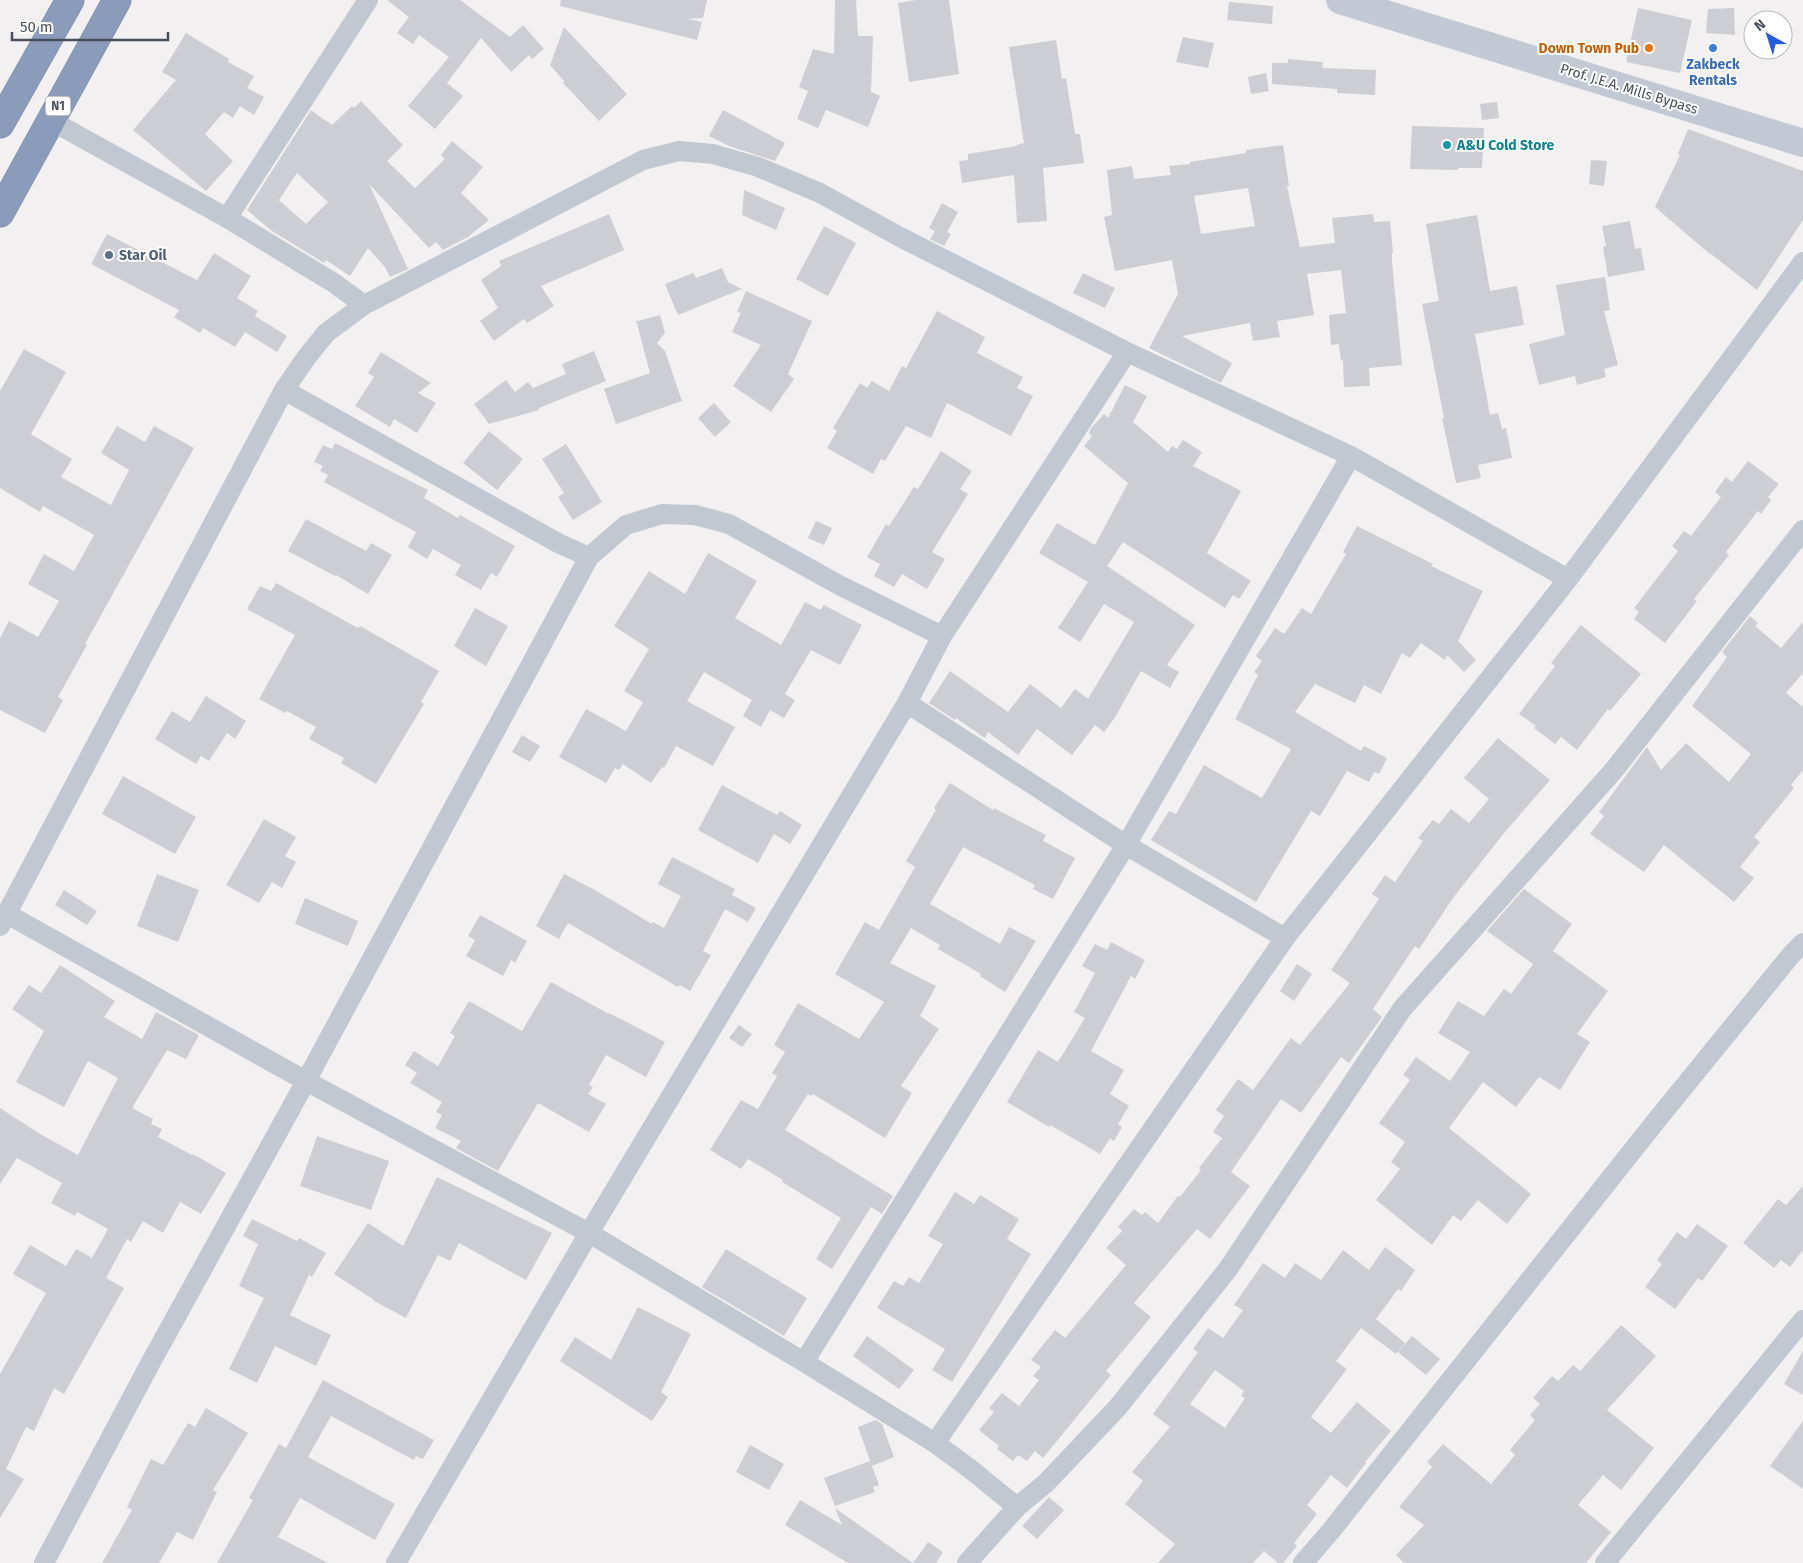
<svg xmlns="http://www.w3.org/2000/svg" width="1803" height="1563" font-family="'Fira Sans',sans-serif">
<rect width="100%" height="100%" fill="#f2f0f0"/>
<path fill="#cdced4" fill-rule="evenodd" d="M387 0H460L510 37 523 25 544 49 532 59 529 55 511 72 481 38 447 83 463 96 435 129 408 106 449 57 419 35 413 44 397 33 409 17Z
M561 0H707L703 18 688 19 702 22 697 40 560 6Z
M835 0H856L858 36H873L871 92 880 96 868 127 826 110 818 128 797 119 808 91 799 87 813 49 834 54Z
M916 0H949L959 74 909 82 898 3Z
M1229 2 1273 6 1272 24 1227 20Z
M1638 8 1692 20 1680 73 1626 62Z
M1734 8 1735 35 1706 33 1708 9Z
M564 27 627 94 599 121 563 83 564 81 550 65Z
M186 33 229 59 228 62 254 76 247 88 264 97 254 115 240 106 233 118 224 112 205 134 233 161 206 191 133 130 176 80 162 72Z
M1183 37 1214 43 1208 68 1176 62Z
M1056 40 1062 79 1066 78 1075 134H1080L1084 163 1043 168 1047 221 1017 223 1014 175 962 183 959 161 968 160V154L1017 146 1016 145 1024 143 1009 47Z
M1288 59 1323 62 1322 68 1376 70 1375 95 1337 93V89L1272 84V63H1288Z
M1266 73 1269 91 1251 94 1248 77Z
M361 101 403 145 387 161 415 188 445 159 441 155 452 141 483 167 461 193 489 220 468 237 443 250 436 242 429 248 369 184 408 269 390 277 385 267 368 248 350 276 326 260 324 263 272 231 247 210 311 110 332 125 352 106 354 108ZM297 173 328 202 306 224 279 200Z
M1497 102 1499 118 1482 120 1480 104Z
M723 110 785 143 775 161 729 146 709 136Z
M1412 126 1484 128 1482 168H1458V170L1410 169Z
M1688 129 1803 171V220L1757 290 1711 254V255L1655 207 1680 155 1678 154Z
M1283 145 1289 186H1287L1300 247 1335 243 1332 218 1373 214 1374 222 1390 221 1393 253H1392V262L1402 365 1369 368 1370 386 1344 387 1343 360 1341 361 1339 344 1331 345 1329 315 1346 313 1341 270 1307 274 1314 315 1277 321 1280 337 1253 341 1250 323 1182 336 1232 363 1221 383 1149 348 1178 294 1172 260 1115 271 1104 217 1112 215 1107 170 1132 166 1134 179 1171 175 1169 166 1190 164V162L1246 153V150ZM1248 188 1255 226 1201 234 1194 196Z
M1591 160 1607 161 1604 186 1589 184Z
M744 190 785 208 776 230 742 215Z
M942 203 958 212 947 232 951 234 944 246 930 239 935 231 929 228Z
M609 214 624 250 541 286 554 306 527 323 524 319 494 341 480 321 498 308 481 280 501 266 499 261Z
M1477 215 1490 291 1517 286 1524 325 1475 334 1490 415 1498 413 1502 429 1506 428 1512 458 1478 465 1481 478 1456 483 1442 418H1444L1422 304 1439 301 1426 224Z
M1630 221 1635 249 1641 248 1645 270 1608 277 1603 247 1606 246 1602 226Z
M824 226 856 243 828 296 796 279Z
M107 234 197 280 214 253 251 276 237 298 258 311 255 316 287 336 277 352 245 332 235 347 203 328 200 333 174 317 179 310 91 264Z
M722 268 728 282 742 289 678 315 665 284 693 273 696 278Z
M1083 273 1115 288 1105 308 1073 293Z
M1605 277 1610 310 1604 311 1618 365 1604 369 1606 377 1577 385 1575 376 1539 385 1529 344 1565 335 1556 285Z
M746 291 812 321 788 374 794 379 771 412 733 386 761 345 732 332 741 313 737 312Z
M937 311 985 337 977 353 1023 377 1017 388 1033 396 1011 436 947 403 931 438 906 426 885 461 881 459 873 474 827 448 837 431 833 428 860 383 867 388 872 381 889 391 902 366 906 368Z
M660 315 665 333 657 343 665 351 682 401 616 424 604 389 650 373 636 320 638 321Z
M24 349 66 372 31 434 72 459 61 477 111 505 129 470 101 453 117 426 145 442 154 426 194 448 85 644 87 645 58 697 63 700 45 733 0 710V638L9 621 38 637 59 601 28 584 44 554 74 571 94 535 43 506 40 512 0 488V391Z
M594 351 606 381 539 408V410L489 424 474 404 506 380 515 392 528 382 533 388 566 374 562 364Z
M381 352 431 383 418 393 436 403 417 433 394 419 390 427 355 406 374 377 368 373Z
M1125 385 1147 396 1133 422 1168 452 1172 446 1177 449 1183 440 1202 452 1193 466 1241 491 1207 553 1251 581 1239 599 1233 595 1225 608 1123 542 1107 566 1195 625 1167 665 1179 672 1170 688 1141 671 1114 719 1104 732 1095 725 1072 755 1037 729 1018 755 988 732 985 738 956 718 955 720 929 703 950 671 1008 712 1030 684 1061 708 1075 689 1088 699 1134 622 1104 604 1080 642 1058 628 1088 582 1039 553 1057 523 1095 545 1128 483 1084 446 1092 436 1089 433 1091 428 1104 414 1108 418Z
M714 403 731 422 715 437 698 418Z
M489 431 523 459 497 490 463 463Z
M335 443 428 490 424 498 458 518 460 515 515 546 497 577 491 573 481 590 455 575 461 565 433 549 427 559 408 547 416 532 324 482 328 475 320 471 323 466 314 462 323 445 332 449Z
M566 444 602 502 573 520 558 497 564 493 542 459Z
M941 451 972 471 960 489 968 494 932 552 945 559 927 589 902 574 894 587 874 576 880 564 867 557 886 524 889 526 914 487 918 489Z
M1748 461 1779 484 1768 497 1771 500 1761 514 1758 511 1726 552 1729 555 1694 599 1697 601 1665 643 1634 619 1639 612 1634 608 1678 551 1672 546 1684 531 1691 536 1721 497 1715 492 1726 477 1732 482Z
M306 519 366 551 371 543 392 555 368 594 336 575 335 576 288 551Z
M816 521 832 528 824 545 808 538Z
M1357 526 1433 564 1431 566 1483 591 1458 641 1476 660 1464 672 1447 655 1445 660 1421 643 1410 658 1402 653 1381 694 1364 685 1355 703 1315 684 1295 712 1361 751 1364 746 1387 758 1379 774 1374 772 1369 782 1347 771 1320 816 1311 811 1256 902 1151 840 1169 811 1176 814 1204 765 1262 798 1291 749 1235 719 1258 675 1254 672 1262 661 1256 656 1275 628 1284 634 1302 608 1311 614 1346 554 1343 552Z
M708 553 757 581 735 618 781 645 805 602 820 610 824 605 862 625 840 665 811 650 785 694 795 700 784 718 770 710 761 727 743 716 752 700 704 672 687 701 735 727 713 766 676 746 664 768 662 767 651 783 623 764 619 770 615 768 606 783 559 757 586 709 626 731 643 702 624 691 649 649 614 626 649 571 685 594Z
M276 583 358 628 360 626 439 671 421 702 424 704 376 784 341 763 344 758 309 739 316 727 287 711 285 713 259 699 295 635 247 609 260 586 271 591Z
M475 608 508 626 486 666 454 646Z
M1750 616 1758 623 1755 626 1781 648 1803 622V673L1786 693 1803 707V770L1791 785 1794 788 1754 837 1760 842 1740 867 1754 878 1734 902 1664 845 1644 872 1590 834 1604 816 1599 812 1647 747 1661 770 1686 743 1729 782 1751 754 1692 706 1727 657 1722 652Z
M1581 625 1641 674 1610 711 1608 709 1577 750 1561 737 1555 744 1534 728 1536 726 1519 714 1555 666 1551 663Z
M206 696 246 721 235 739 227 733 209 761 201 756 196 764 155 739 172 711 190 722Z
M522 735 540 746 530 762 512 752Z
M1498 738 1550 780 1504 833 1453 898 1419 949 1415 946 1373 1009 1382 1017 1349 1063 1341 1057 1301 1113 1281 1099 1231 1172 1250 1186 1210 1239 1197 1229 1134 1303 1151 1317 1106 1371 1111 1375 1043 1458 1035 1451 1027 1461 1018 1455 1013 1461 997 1449 999 1446 979 1430 994 1412 989 1408 1002 1393 1019 1406 1039 1380 1033 1376 1041 1367 1031 1360 1055 1330 1065 1338 1126 1265 1106 1248 1122 1231 1118 1227 1134 1209 1142 1215 1145 1212 1158 1223 1178 1196 1180 1197 1201 1170 1199 1168 1222 1138 1213 1132 1224 1116 1216 1110 1238 1079 1253 1090 1291 1038 1300 1045 1350 983 1331 970 1379 899 1372 894 1385 875 1395 882 1423 841 1418 838 1433 820 1439 824 1451 809 1469 823 1489 799 1464 778Z
M123 776 196 817 175 854 102 814Z
M950 783 993 810 994 808 1046 835 1043 841 1075 858 1053 899 1033 889 1035 885 963 847 930 904 1000 944 1009 927 1036 941 1005 992 980 976 981 974 938 949 940 945 911 928 890 963 936 986 920 1016 939 1029 901 1086 912 1093 885 1138 813 1094 812 1096 808 1094 785 1130 893 1196 882 1214 871 1207 832 1269 816 1259 841 1218 782 1182 783 1180 748 1159 741 1169 710 1150 741 1100 758 1109 777 1076 772 1073 785 1052 774 1045 798 1003 859 1039 884 1002 835 974 865 922 879 930 915 867 906 861 936 810 934 808Z
M722 785 777 815 780 811 802 825 790 844 774 834 758 863 698 830Z
M264 819 296 837 285 856 296 862 282 888 272 882 259 903 226 885Z
M672 857 735 889 732 895 756 908 748 922 725 909 703 951 711 955 690 991 680 985 678 987 568 923 559 939 536 926 564 874 593 889 652 924 653 922 664 928 681 896 658 884Z
M157 874 199 890 178 942 137 926Z
M1524 889 1572 924 1553 951 1608 991 1577 1034 1590 1042 1560 1090 1539 1077 1516 1107 1483 1082 1449 1128 1531 1194 1507 1224 1478 1200 1461 1221 1453 1215 1432 1245 1376 1200 1400 1169 1391 1162 1405 1142 1379 1123 1410 1080 1403 1075 1416 1057 1450 1081 1470 1052 1438 1033 1458 1001 1484 1016 1504 989 1511 994 1533 964 1487 931Z
M64 890 97 911 87 925 55 905Z
M305 898 358 921 348 946 295 924Z
M480 915 527 941 515 963 511 960 503 976 466 956 475 940 468 936Z
M1111 942 1145 960 1135 979 1131 976 1091 1051 1124 1070 1110 1094 1129 1106 1118 1124 1122 1127 1114 1141 1110 1138 1100 1154 1050 1125 1049 1127 1007 1102 1038 1050 1058 1062 1085 1018 1074 1012 1095 973 1082 966 1095 944 1107 950Z
M1297 964 1312 974 1294 1001 1280 991Z
M60 965 115 1001 104 1017 142 1039 156 1012 199 1035 186 1059 167 1050 132 1108 153 1119 151 1124 162 1129 158 1137 192 1155 193 1154 226 1173 201 1214 180 1202 163 1233 143 1221 131 1242 127 1239 106 1278 124 1288 64 1394 54 1388 34 1431 26 1427 6 1469 24 1479 0 1518V1374L46 1293 13 1274 30 1245 66 1266 76 1249 92 1258 108 1229 77 1212 75 1216 51 1203 62 1183 17 1158 0 1184V1108L40 1134 78 1155 118 1078 88 1061 64 1107 16 1082 44 1031 12 1009 29 985 41 993Z
M551 982 609 1014V1013L665 1042 646 1077 606 1055 589 1085 593 1087 588 1094 606 1104 589 1132 538 1103 498 1171 456 1148 461 1141 435 1128 442 1115 436 1112 442 1102 410 1083 417 1073 405 1065 414 1051 438 1066 455 1036 450 1033 469 1001 522 1031Z
M739 1025 752 1034 742 1047 729 1038Z
M317 1136 389 1161 371 1210 300 1186Z
M437 1177 552 1233 526 1280 459 1243 450 1261 438 1255 406 1318 374 1301V1300L334 1274 368 1223 403 1246Z
M1803 1186V1250L1790 1267 1781 1260 1774 1268 1743 1243 1778 1199 1786 1205Z
M955 1192 974 1204 980 1195 1019 1219 1007 1239 1031 1254 952 1382 932 1370 945 1349 877 1308 894 1281 903 1286 909 1277 919 1283 943 1244 928 1236Z
M252 1219 297 1241 299 1238 326 1253 312 1277 309 1275 290 1315 331 1335 316 1366 275 1346 257 1383 229 1369 264 1298 239 1286 258 1244 243 1236Z
M1697 1224 1728 1246 1702 1281 1698 1278 1675 1309 1645 1287 1662 1264 1657 1260 1677 1232 1686 1239Z
M1385 1247 1415 1270 1401 1291 1398 1289 1376 1319 1405 1343 1396 1354 1361 1328 1336 1361 1347 1369 1311 1417 1331 1433 1357 1402 1391 1431 1365 1462 1366 1463 1347 1488 1331 1475 1307 1505 1317 1514 1294 1543 1297 1546 1283 1563H1278L1264 1551 1253 1563H1158L1175 1544 1125 1504 1143 1481 1132 1472 1170 1427 1153 1414 1198 1352 1193 1349 1208 1328 1223 1338 1243 1310 1234 1305 1263 1263 1285 1278 1295 1263 1321 1280 1343 1250 1369 1270ZM1215 1370 1244 1391 1241 1396 1245 1398 1225 1428 1190 1404Z
M726 1249 807 1298 784 1336 702 1287Z
M638 1307 691 1334 661 1392 668 1397 652 1421 560 1361 575 1337 611 1360Z
M1621 1325 1656 1356 1607 1410 1654 1448 1621 1490 1603 1475 1578 1505 1611 1532 1586 1563H1404L1396 1555 1424 1525 1399 1507 1432 1467 1427 1462 1443 1444 1491 1484 1515 1455 1510 1450 1535 1420 1530 1415 1540 1404 1533 1398 1552 1376 1558 1381 1573 1365 1580 1371Z
M867 1336 914 1370 899 1389 853 1356Z
M1412 1336 1440 1359 1426 1375 1398 1352Z
M1803 1351V1395L1784 1384Z
M323 1380 434 1440 423 1459 416 1456 414 1460 331 1416 308 1457 395 1504 375 1540 300 1498 278 1537 328 1563H217L253 1500 249 1498 279 1444 286 1448Z
M206 1408 248 1433 213 1490 217 1492 193 1540 177 1532 159 1563H102L132 1510 127 1507 151 1459 163 1465 188 1423 195 1427Z
M876 1420 882 1424 894 1457 872 1466 858 1427Z
M1803 1421V1489L1770 1466Z
M750 1445 784 1464 769 1490 736 1472Z
M870 1461 879 1485 873 1487 875 1492 835 1506 824 1478Z
M1049 1497 1064 1510 1037 1539 1022 1526Z
M800 1500 842 1525 835 1508 913 1563 928 1542 943 1552 936 1563H848L785 1525Z"/>
<g fill="none" stroke-linecap="round" stroke-linejoin="round">
<defs>
<path id="highway" d="M0 124 70 0
M0 213 117 0"/>
</defs>
<use href="#highway" stroke="#7687a7" stroke-width="29"/>
<path stroke="#c2c8d1" stroke-width="20" d="M50 120 227 218 334 283 364 305
M227 218 368 0
M284 390 558 543 589 557
M907 703 1126 845 1285 938
M7 914 306 1081 589 1233 804 1362 935 1443 969 1468 1017 1507
M0 926 284 390 306 358 326 333 364 305 643 160 679 151 713 154 758 167 820 193 900 237 1127 352 1351 456 1568 579
M804 1362 1126 845 1351 456
M935 1443 1285 938 1568 579 1803 262
M44 1563 151 1362 306 1081 589 557 626 525 662 514 695 515 729 524 841 586 942 636
M396 1563 589 1233 907 703 942 636 1127 352
M967 1563 1017 1507 1046 1483 1118 1407 1228 1269 1402 1009 1614 770 1803 530
M1303 1563 1330 1532 1656 1121 1791 955 1803 943
M1605 1563 1803 1320"/>
<path stroke="#c2c9d5" stroke-width="28" d="M1340 0 1803 143"/>
<use href="#highway" stroke="#8b9cbb" stroke-width="28"/>
</g>
<circle fill="#e8710a" stroke="#fff" stroke-width="2" cx="1649" cy="48" r="5"/>
<circle fill="#3f7fe0" stroke="#fff" stroke-width="2" cx="1713" cy="48" r="5"/>
<circle fill="#0f9aa8" stroke="#fff" stroke-width="2" cx="1447" cy="145" r="5"/>
<circle fill="#5c6f8a" stroke="#fff" stroke-width="2" cx="109" cy="255" r="5"/>
<g text-anchor="middle" dominant-baseline="central" stroke-width="4" stroke-linejoin="round" paint-order="stroke">
<rect fill="#fff" stroke="#80848d" stroke-width="1" x="45.5" y="96.5" width="25" height="19" rx="4"/>
<g font-size="12" font-weight="bold" fill="#49505c">
<text x="58" y="106">N1</text>
</g>
<g font-size="14" font-weight="bold" fill="#c56008" stroke="#fff" text-anchor="end">
<text x="1639" y="48">Down Town Pub</text>
</g>
<g font-size="14" font-weight="bold" fill="#366cbe" stroke="#fff">
<text x="1713" y="64">Zakbeck<tspan x="1713" dy="16">Rentals</tspan></text>
</g>
<g font-size="14" fill="#49505c" stroke="#fff">
<text transform="translate(1629 89) rotate(17)">Prof. J.E.A. Mills Bypass</text>
</g>
<g font-size="14" font-weight="bold" fill="#0d838f" stroke="#fff" text-anchor="start">
<text x="1457" y="145">A&amp;U Cold Store</text>
</g>
<g font-size="14" font-weight="bold" fill="#4e5e75" stroke="#fff" text-anchor="start">
<text x="119" y="255">Star Oil</text>
</g>
</g>
<g transform="translate(1768 35) rotate(321)"><circle r="24" fill="#ffffff" stroke="#b6b9be"/>
<path d="M0-4L9 19L0 12L-9 19Z" fill="#255ad8"/>
<text y="-8" font-size="14" font-weight="bold" text-anchor="middle" fill="#49505c">N</text>
</g>
<path d="M12 32v8h156v-8" fill="none" stroke="#49505c" stroke-width="2.5"/>
<text x="20" y="32" font-size="15" fill="#49505c" stroke="#ffffff" stroke-width="4" paint-order="stroke">50 m</text>
</svg>
